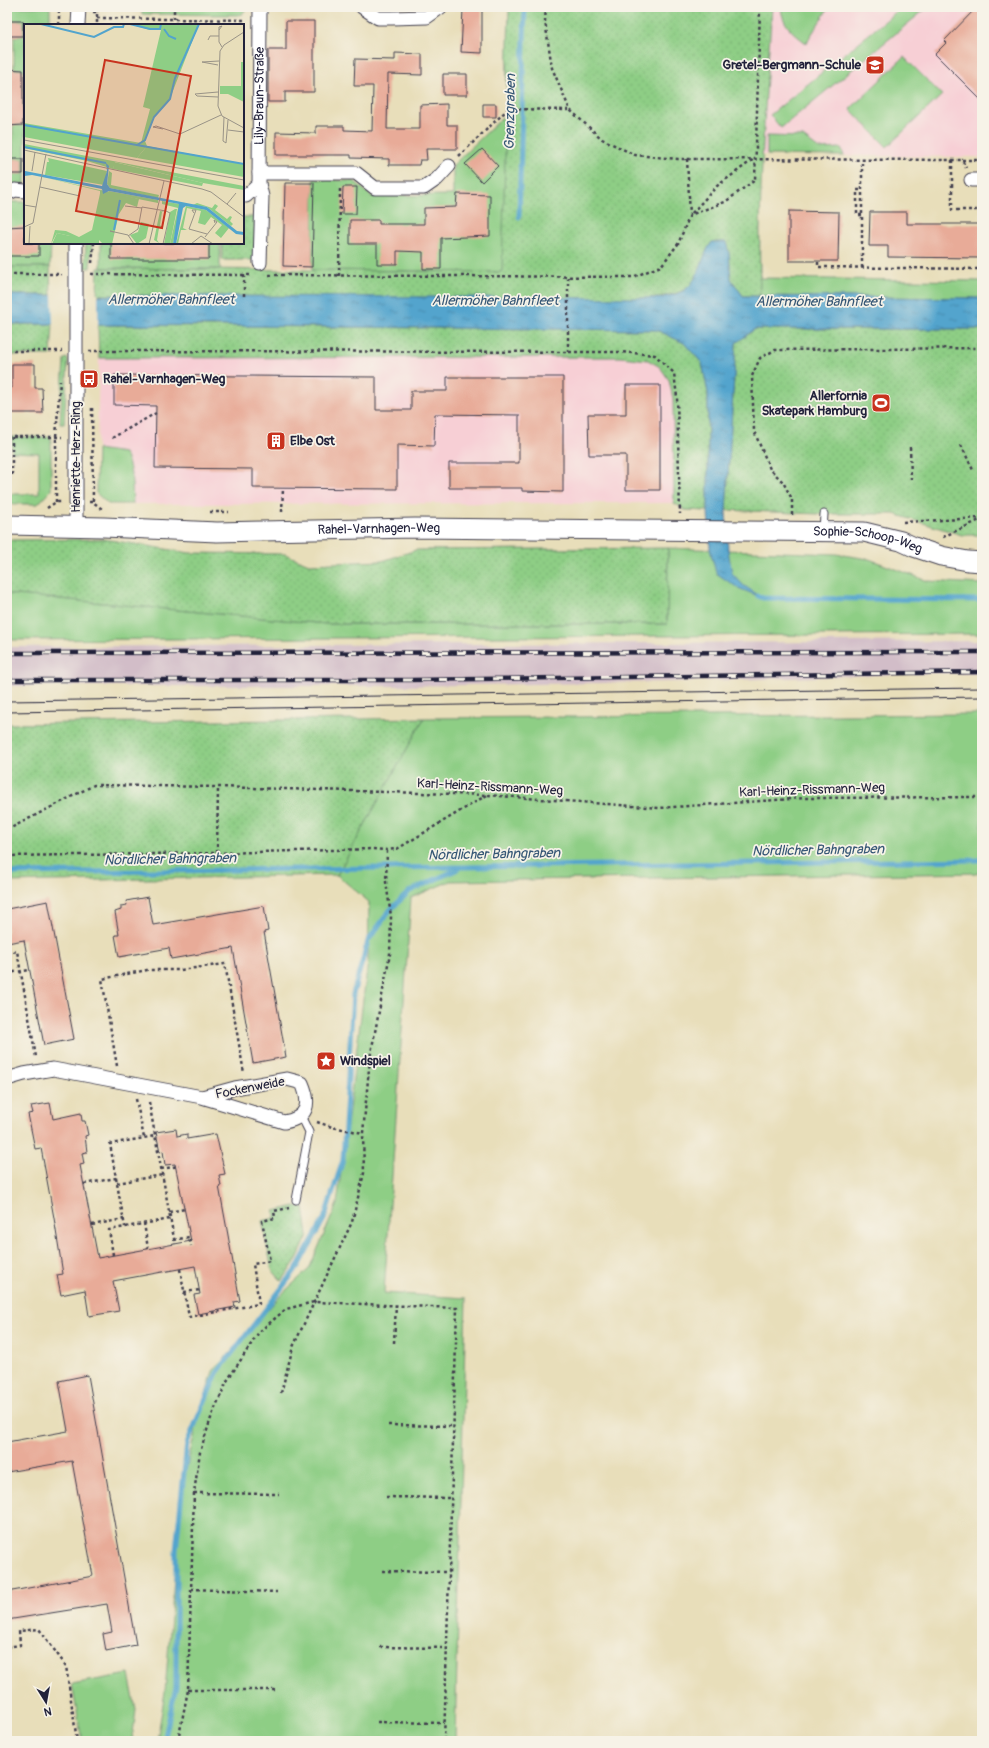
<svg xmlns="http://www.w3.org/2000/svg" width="989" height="1748" font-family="Pangolin,sans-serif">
<defs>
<pattern id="park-dots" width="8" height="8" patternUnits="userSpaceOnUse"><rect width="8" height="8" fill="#8ece85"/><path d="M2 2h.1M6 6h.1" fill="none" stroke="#7ab174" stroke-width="1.8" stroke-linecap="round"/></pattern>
<pattern id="water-ripples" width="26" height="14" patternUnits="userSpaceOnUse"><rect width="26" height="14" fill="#52a4cd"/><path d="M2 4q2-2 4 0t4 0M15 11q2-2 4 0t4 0" fill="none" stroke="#4485a8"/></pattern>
</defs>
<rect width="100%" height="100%" fill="#f7f3e8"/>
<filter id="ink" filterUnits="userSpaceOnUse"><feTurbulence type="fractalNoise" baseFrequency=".025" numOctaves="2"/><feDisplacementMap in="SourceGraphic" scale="8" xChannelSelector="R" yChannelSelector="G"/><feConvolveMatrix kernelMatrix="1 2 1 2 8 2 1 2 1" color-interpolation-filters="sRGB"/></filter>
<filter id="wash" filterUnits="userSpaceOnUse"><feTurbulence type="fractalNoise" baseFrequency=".012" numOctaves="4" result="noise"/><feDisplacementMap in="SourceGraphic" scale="16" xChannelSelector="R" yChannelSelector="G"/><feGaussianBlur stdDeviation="0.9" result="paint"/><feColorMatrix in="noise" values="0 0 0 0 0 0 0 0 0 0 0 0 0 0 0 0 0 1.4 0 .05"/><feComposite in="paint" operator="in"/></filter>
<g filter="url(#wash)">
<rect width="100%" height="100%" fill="#e8deba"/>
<path fill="#f7cfd5" d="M772 7H982V157L762 155Z
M621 357 648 360 660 367 669 380 673 399 674 503 108 504 96 493 99 358Z"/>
<path fill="#d2bdc8" d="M982 641V674L936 673 674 682 393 686H7V647Z"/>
<path fill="#8ece85" stroke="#587860" d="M7 7H50V25H25V184H7V174H23V159H13V125H23V70L14 69V36H23V21H7Z
M142 7H246V9L242 14 237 15 142 14Z
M781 7H829L806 43C793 33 782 25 781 7Z
M902 7H928L781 128 770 115Z
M904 57 942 95 887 147 850 109Z
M507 62 759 230 760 278 982 281V298L743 296 502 272 312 270 314 179 354 181 371 196 453 195V165L506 114Z
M767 136 803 137 819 149 841 148 844 156 767 155Z
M7 202H25V243H51L50 267H7Z
M86 243H92L90 268H85Z
M101 243H220V269L101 268Z
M67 358 68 361 64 424H60L64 359Z
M12 437H51V490L38 504H7V494H39V453L12 452Z
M97 449 124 453C133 469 132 486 133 504H108L96 493Z
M668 548 836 554 869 559 928 581 982 584V634L7 640V594L327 624H667Z
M982 714V873L450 881 411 898 384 1293 466 1298 455 1741H157L165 1692 181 1492 196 1428 213 1371 283 1293 309 1269 337 1204 368 961 369 902 337 875 424 718Z
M129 1674 136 1710 132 1741H82L72 1684Z"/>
<path fill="url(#park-dots)" stroke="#587860" d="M509 7H772C765 103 758 199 760 296H743L731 279 729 253 725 242H712C701 256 701 280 686 289 663 304 581 298 551 299 400 299 248 296 97 295L98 268 502 272Z
M243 217H255V260H222V243H243Z
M7 267H50L51 295H7Z
M7 324H53L51 355H7Z
M98 325 657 330 684 343 702 363 708 393V511L685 510 674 503 673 399 669 380 660 367 648 360 621 357 99 358Z
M755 329H982V535H962L894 514H818L726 510 736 343Z
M104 539 190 553 285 554 309 564 382 561 416 550 668 548 667 624H326L7 594V540Z
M424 718 337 875 7 882V724Z
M295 1206 304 1207 308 1235 297 1259 282 1281 272 1270 262 1221 275 1218 274 1211Z"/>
<path fill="url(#water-ripples)" stroke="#3a6384" d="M712 242H726L729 253 731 279 743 296 982 298V329H755L736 343 726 510 728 550 732 573 743 585 763 598 738 588 716 573 710 549 708 511V393L702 363 684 343 657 330 131 325H98L91 327 53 324H7V295L660 298C668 296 680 294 686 289 701 277 701 256 712 242Z"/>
<path fill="#e8deba" d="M52 293H98V327L91 329 53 326Z"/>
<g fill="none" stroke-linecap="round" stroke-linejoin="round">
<path stroke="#52a4cd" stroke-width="5" d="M519 217 525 7
M758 596 763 598 982 600
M7 873 982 860
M164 1741 176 1687V1551L187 1443 217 1373 297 1268 324 1219 343 1160 353 994 368 941 390 910 410 891 458 869"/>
</g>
<g id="blocks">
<path fill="#e8ab98" d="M977 7H982V101L935 54 946 43 944 41Z
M463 9H482V53L461 52Z
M7 21H23V36H7Z
M286 21H314V92H285V102H268V50H286Z
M395 53 422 54V75L388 74 387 129H420V105L447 104V125H457V149H426L427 160H420L419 165H389V159L351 158V155H276V132L316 133V126H344V130L372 131 373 86H354L355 59 395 60Z
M7 69 23 70V125L7 126Z
M443 74H467V95H443Z
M483 104H496V117H483Z
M482 149 498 166 482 182 465 164Z
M7 159H23V174H7Z
M285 183H314L312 267 283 266Z
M343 187H357L356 214H342Z
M457 194 490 195V236L441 238V269H423V252L397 251V264H377V244H350V220H379V224H424V208L456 207Z
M789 211 839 212 838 261H789Z
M870 212H907V224H982V258L888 257V246H869Z
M25 226V243H39V256H7V227Z
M111 243H209V259H111Z
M12 364H35V388H42L43 413H7V388H12Z
M114 375 376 377V410H411V391H447V377H563V492L522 491V488H449V463H519V415L435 414 434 446 397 445V489L253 488V469L155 468 156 406 114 405Z
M626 385H660V490H626V455H589L588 414H626Z
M148 897 153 925 264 906 268 931 264 932 286 1057 253 1063 233 948 171 959 169 948 119 957 115 935H119L115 912 121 910V906L127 905 126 901Z
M48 901 74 1039 44 1045 24 940 7 943V909Z
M50 1103 53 1119 81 1113 82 1121H85L88 1135 85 1136 87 1152 82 1153 84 1164 80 1165 98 1258 191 1241 175 1164 165 1165 163 1151 160 1152 156 1132 176 1129 177 1136 187 1134V1139L216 1134 225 1174 219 1175 221 1186H219L240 1301 234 1302 235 1307 198 1314 194 1295 200 1294 195 1266 113 1281 119 1311 89 1316 85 1290 61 1295 57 1275 63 1274 54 1218 41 1148 35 1149 28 1114 33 1113 31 1106Z
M88 1375 136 1645 106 1651 103 1634 112 1632 107 1604 7 1620V1592L93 1576 72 1461 7 1472V1442L68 1431 59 1381Z"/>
</g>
</g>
<g filter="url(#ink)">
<use href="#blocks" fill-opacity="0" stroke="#403e4e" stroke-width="1"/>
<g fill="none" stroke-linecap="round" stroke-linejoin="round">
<defs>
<path id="lane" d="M823 532 824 514
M296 1200 309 1132 301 1116"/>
<g id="street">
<path d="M362 7 378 18H392L427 17 441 7"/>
<path d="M78 25 79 7"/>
<path d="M259 173H356L375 188H424L437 179 449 166"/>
<path d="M971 180H982"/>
<path d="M259 184 262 196 260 263"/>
<path d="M7 194 15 190 25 191"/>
<path id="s1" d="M243 195 246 196 259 184 260 7"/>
<path d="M76 527V243"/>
<path d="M7 1079 24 1074 53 1069 202 1097 284 1122C308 1118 311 1104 302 1083L287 1079 235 1088 202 1097"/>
</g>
<g id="secondary">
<path id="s2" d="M7 525 104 527 217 532 415 528 864 532 901 541 914 547 941 556 968 561 982 562"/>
</g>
</defs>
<use href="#lane" stroke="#403e4e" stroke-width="9"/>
<use href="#street" stroke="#403e4e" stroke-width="15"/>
<use href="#secondary" stroke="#403e4e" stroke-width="21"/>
<path stroke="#403e4e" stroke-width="2.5" stroke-dasharray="3 3" stroke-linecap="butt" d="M546 7 545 21 552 68 570 110 602 139 635 155 678 159 962 160 966 168
M93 12H97V25
M97 12V7
M97 18 246 20
M174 19V7
M59 25V7
M176 25V19
M459 156 508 109 570 110
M687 159 690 215 725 202 755 180 760 7
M952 160V210H982
M962 160H982
M862 215H857V190H862
M818 262V267L982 269
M92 263 94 243
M862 268V160
M7 274H62
M91 274 252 275
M269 275 633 277 661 266 678 244 690 215 717 186 754 159
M339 276 340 188
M568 277V352
M244 296V275
M7 351H62
M89 351 619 352 655 355 674 373 677 397 680 514
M92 408 93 502
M7 437H62
M112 438 156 413
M961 445 973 470
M910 447 911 479
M12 475V437
M56 502V437L60 381
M89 502H93L102 509
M47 508 56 502H62
M210 512H229
M282 512 283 488
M792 515V499L783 482 770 469 754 431 752 376 760 358 775 350 982 348
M903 522 982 518
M943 537 982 519
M7 830 94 785 218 787 487 795 659 808 805 798 982 797
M217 853 218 787
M7 856 217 853 373 849 387 850 397 849 487 795
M7 953 17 951 36 1057
M7 973 30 970
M117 1066 102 979 147 970H180L225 964 244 1073
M136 1099 144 1138
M149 1102 175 1244
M317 1122 332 1127 363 1133
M161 1169 179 1166
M116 1178 125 1227
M117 1183 162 1175
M84 1184 116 1178 110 1144 155 1136
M169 1212 185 1209
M144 1223 148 1249
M92 1225 124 1219
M174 1240 189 1237 191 1246
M113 1255 109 1230 170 1219
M180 1269 189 1317 259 1304 253 1264 270 1261 262 1221 275 1218 274 1211 289 1208
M184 1292 200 1290
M394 1343 396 1305
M281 1393 293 1347 352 1222 364 1173 363 1133 370 1058 390 954 391 916 386 882 387 850
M388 1425 453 1426
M194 1493 279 1494
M386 1497 451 1498
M382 1571 449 1572
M191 1589 277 1592
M7 1647 20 1645 19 1631 39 1629 66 1666 77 1741
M380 1647 446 1648
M188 1690H275
M377 1722 444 1723
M156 1741 160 1737 177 1741
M178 1741 188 1690 194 1493 200 1452 212 1415 227 1381 259 1332 286 1309 314 1302 457 1308 444 1741"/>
<use href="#lane" stroke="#fff" stroke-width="7"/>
<use href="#street" stroke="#fff" stroke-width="13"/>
<use href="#secondary" stroke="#fff" stroke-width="19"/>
<path stroke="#22223b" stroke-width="1" d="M7 701 982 688
M7 712 982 697"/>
<defs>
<path id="rail" d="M7 653 982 652
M7 680H410L982 672"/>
</defs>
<use href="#rail" stroke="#22223b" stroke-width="4.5"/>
<use href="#rail" stroke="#f7f3e8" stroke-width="3" stroke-dasharray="9" stroke-linecap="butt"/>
</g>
</g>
<defs>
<symbol id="school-square" viewBox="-11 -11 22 22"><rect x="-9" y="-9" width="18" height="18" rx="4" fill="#c8321e" stroke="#f7f3e8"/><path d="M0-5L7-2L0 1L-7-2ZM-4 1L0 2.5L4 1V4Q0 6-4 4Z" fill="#fff"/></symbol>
<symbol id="bus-square" viewBox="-11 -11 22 22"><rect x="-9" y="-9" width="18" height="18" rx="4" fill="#c8321e" stroke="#f7f3e8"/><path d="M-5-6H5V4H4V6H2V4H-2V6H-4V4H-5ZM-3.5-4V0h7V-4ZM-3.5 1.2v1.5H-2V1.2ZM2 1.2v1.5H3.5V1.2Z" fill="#fff"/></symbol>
<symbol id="stadium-square" viewBox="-11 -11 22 22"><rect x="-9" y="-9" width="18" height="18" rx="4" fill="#c8321e" stroke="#f7f3e8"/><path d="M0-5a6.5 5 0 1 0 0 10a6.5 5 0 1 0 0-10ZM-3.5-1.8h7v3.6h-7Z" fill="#fff"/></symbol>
<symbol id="building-square" viewBox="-11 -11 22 22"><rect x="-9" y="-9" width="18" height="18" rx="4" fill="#c8321e" stroke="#f7f3e8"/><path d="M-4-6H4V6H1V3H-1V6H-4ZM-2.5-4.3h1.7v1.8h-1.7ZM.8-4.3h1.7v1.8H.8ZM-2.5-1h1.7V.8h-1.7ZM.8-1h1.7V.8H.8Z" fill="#fff"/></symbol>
<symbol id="sight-square" viewBox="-11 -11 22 22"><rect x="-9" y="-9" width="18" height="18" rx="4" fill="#c8321e" stroke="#f7f3e8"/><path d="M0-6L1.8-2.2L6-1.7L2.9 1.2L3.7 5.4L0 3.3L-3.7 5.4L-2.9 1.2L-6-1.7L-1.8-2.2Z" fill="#fff"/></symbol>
</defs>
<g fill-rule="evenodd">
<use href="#school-square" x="864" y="54" width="22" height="22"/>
<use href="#bus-square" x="78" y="368" width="22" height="22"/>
<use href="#stadium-square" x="870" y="392" width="22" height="22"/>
<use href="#building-square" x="265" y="430" width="22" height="22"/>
<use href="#sight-square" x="315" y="1050" width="22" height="22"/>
</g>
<g text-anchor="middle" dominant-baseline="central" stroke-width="3.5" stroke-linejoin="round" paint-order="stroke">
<g font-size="13" font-weight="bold" fill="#22223b" stroke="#f7f3e8" text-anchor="start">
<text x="861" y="65" text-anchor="end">Gretel-Bergmann-Schule</text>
<text x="103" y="379">Rahel-Varnhagen-Weg</text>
<text x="867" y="396" text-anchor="end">Allerfornia<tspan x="867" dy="15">Skatepark Hamburg</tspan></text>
<text x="290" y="441">Elbe Ost</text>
<text x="340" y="1061">Windspiel</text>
</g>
<g font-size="13" fill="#22223b" stroke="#f7f3e8">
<text stroke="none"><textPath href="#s1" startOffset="109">Lily-Braun-Straße</textPath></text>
<text transform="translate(76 457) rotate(-90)">Henriette-Herz-Ring</text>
<text stroke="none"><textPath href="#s2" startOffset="372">Rahel-Varnhagen-Weg</textPath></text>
<text stroke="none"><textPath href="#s2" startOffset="862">Sophie-Schoop-Weg</textPath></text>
<text transform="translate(490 787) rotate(3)">Karl-Heinz-Rissmann-Weg</text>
<text transform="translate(812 790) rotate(-2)">Karl-Heinz-Rissmann-Weg</text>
<text transform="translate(250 1088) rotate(-11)">Fockenweide</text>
</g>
<g font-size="14" font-style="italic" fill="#355675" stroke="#f7f3e8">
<text transform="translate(510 112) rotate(-89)">Grenzgraben</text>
<text x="171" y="299">Allermöher Bahnfleet</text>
<text x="495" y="300">Allermöher Bahnfleet</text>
<text x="819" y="301">Allermöher Bahnfleet</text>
<text transform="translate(818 850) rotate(-1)">Nördlicher Bahngraben</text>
<text transform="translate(494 854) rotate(-1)">Nördlicher Bahngraben</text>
<text transform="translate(170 859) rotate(-1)">Nördlicher Bahngraben</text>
</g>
</g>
<g transform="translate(24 24)">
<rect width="220" height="220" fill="#e8deba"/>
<path d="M105 0H175L145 77 129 94 121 117 123 122 113 134 0 113V99L117 119 126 85 119 83 137 6H126ZM0 120 220 162V166L179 159 91 138 89 145 63 137 0 124ZM19 153 115 175 113 183 102 179 95 190 76 171V167ZM151 185H153L146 220H140L146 188ZM136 187 141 188H138L136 201 138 203 135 204 133 216 135 219 130 216ZM117 198 125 200 122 214 113 220 106 211 114 208ZM33 209 46 212V220H28Z" fill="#8ece85"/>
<path d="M217 38H220V78L204 70H196V62H217ZM123 122 220 140V153L113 134ZM24 134 83 147 80 161 21 151 23 138H25ZM90 138 179 159 178 162 89 145ZM85 147 88 149 87 161 135 171 134 174 86 164 83 160ZM77 165 80 171 85 167 134 176V179L99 172 88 220H79L75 216V220H46V212L33 209 27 220 31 206 42 207 55 213 68 206ZM138 177 155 180 156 183 149 220H146L154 184 138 180ZM173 179 188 184 191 180 194 182 191 186 203 195 206 192 208 193 206 197 209 200 207 202 183 183 169 181ZM162 182 182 186 205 204 197 214 191 209 198 201 187 193 181 201 174 199 177 187 163 184 159 204 163 206H157L154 220H152Z" fill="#8ece85"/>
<path d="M82 139 85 142 83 160 86 164 183 183 213 207 220 208V211L212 210 182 186 162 182 159 184 152 220H149L155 180 85 167 79 170 78 165 8 151 0 152 1 147 78 162 83 147Z" fill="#52a4cd"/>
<path fill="none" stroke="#52a4cd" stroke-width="2" d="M17 0 70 13 90 3H99L100 0M106 0 126 5H136L137 0M140 5 145 12 152 15M0 101 220 140M113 121 121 116 130 93 146 75 151 54 175 0M0 123 82 139M90 206 96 176"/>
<path fill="none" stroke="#999387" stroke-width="1" d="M195 6 198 2 195 3V18L198 23M220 8 200 21 196 27 194 82 198 92 220 104M184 16 186 12H195M194 41 178 38 195 37M194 73 173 72 171 70 194 68M200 93 199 117 202 119 204 96M139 105 129 103 132 102 156 110 197 91M204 106 220 108M0 116 220 156M0 126 178 165 187 168 220 193M8 147 11 128M16 163 56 172M203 180 212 169M0 181 12 183M101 182 118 184M170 189 168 186H172L165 205 183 210M99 196 115 199M0 203 9 199 22 130M90 208 86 207 104 211 110 220M104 212 114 205 118 183 142 187 146 189 139 220M181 213 193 198 190 196 191 199M5 220 6 202M125 220 140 157M167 220 177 212 189 220"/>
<path fill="#c8321e" fill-opacity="0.15" stroke="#c8321e" stroke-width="2" d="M81 36 167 52 138 204 52 187Z"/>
<rect width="220" height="220" fill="none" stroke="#22223b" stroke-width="2"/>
</g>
<rect width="989" height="1748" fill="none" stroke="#f7f3e8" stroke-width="24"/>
<g transform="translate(46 1702) rotate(169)" stroke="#f7f3e8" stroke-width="3" paint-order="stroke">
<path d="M0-3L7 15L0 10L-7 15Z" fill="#22223b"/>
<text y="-6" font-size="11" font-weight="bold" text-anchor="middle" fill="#22223b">N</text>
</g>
</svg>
